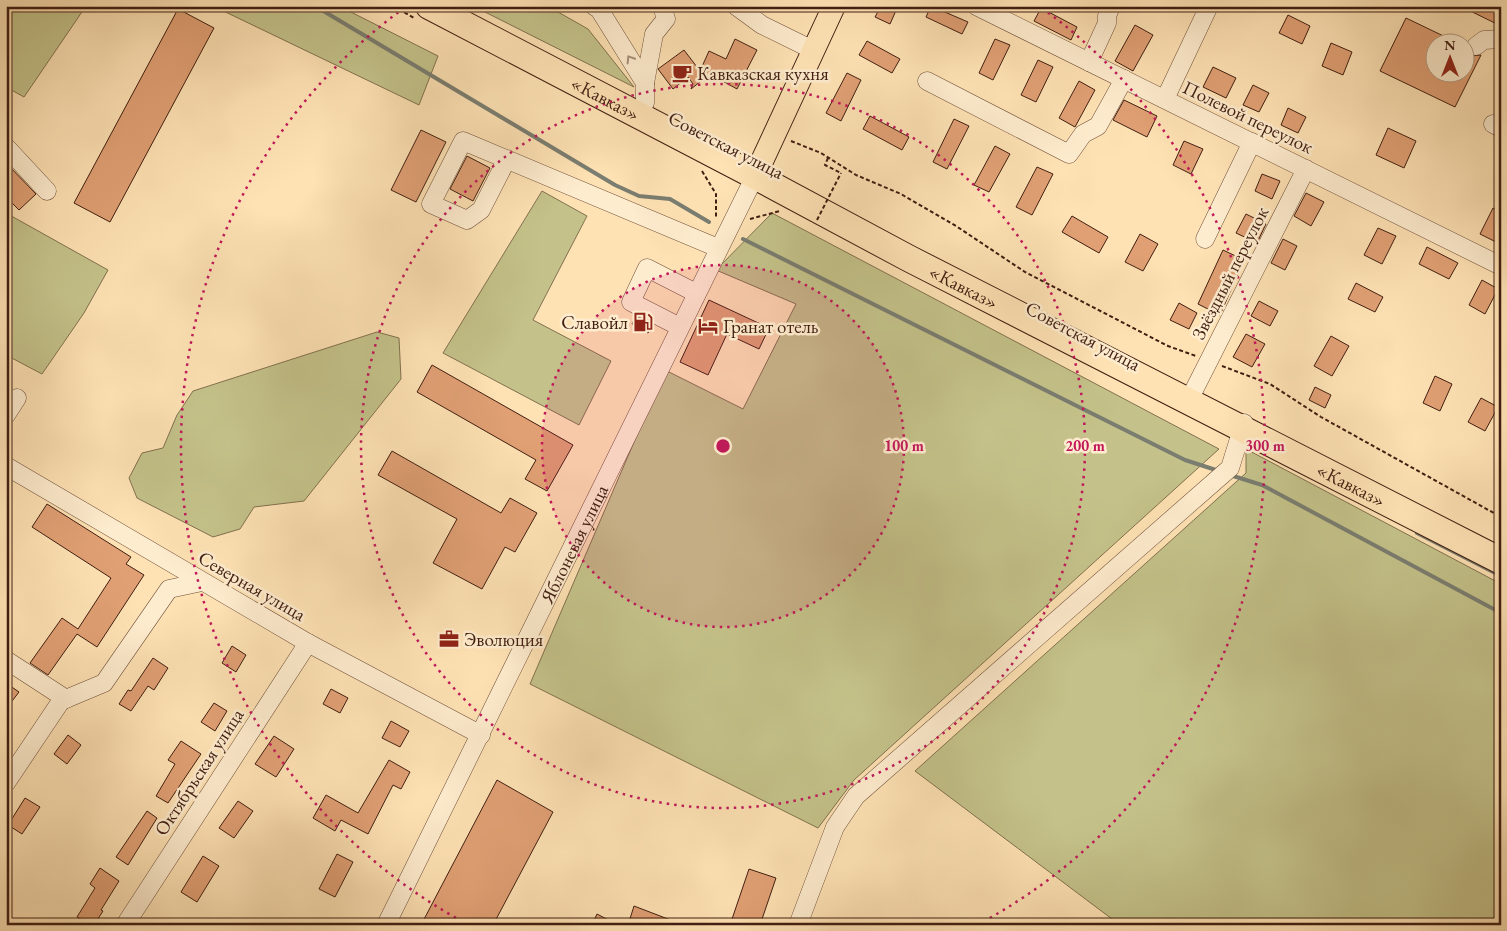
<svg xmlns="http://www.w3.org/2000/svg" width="1507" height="931" font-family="'EB Garamond',serif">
<rect width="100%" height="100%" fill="#fee2b4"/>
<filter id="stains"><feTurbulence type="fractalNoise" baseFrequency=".004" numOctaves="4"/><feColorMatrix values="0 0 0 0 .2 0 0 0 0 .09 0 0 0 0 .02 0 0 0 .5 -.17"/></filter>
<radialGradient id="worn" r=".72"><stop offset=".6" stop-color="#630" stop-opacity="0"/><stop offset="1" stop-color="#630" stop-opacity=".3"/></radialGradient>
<path fill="#c4c28a" stroke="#82704e" d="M6 6H86L24 97 6 87Z
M213 6H339L438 56 419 105Z
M483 11 558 12 588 29 634 87Z
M542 191 587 216 533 320 611 361 579 425 443 353Z
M6 213 108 270 84 313 42 374 6 355Z
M772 213 1219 449 854 780 818 828 530 684 665 370 743 409 796 304 716 270Z
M377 332 399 338 401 379 304 501 254 507 240 529 213 537 137 498 129 478 142 453 163 448 177 415 193 391Z
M1246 449 1501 584V925H1120L915 771 1246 473Z"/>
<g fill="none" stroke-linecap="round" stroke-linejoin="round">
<path stroke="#7a7d70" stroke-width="4" d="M315 6 615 185 639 196 670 199 709 222
M743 239 1185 460 1219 471
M1230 475 1262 485 1501 613
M1417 533 1501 576"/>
</g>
<path fill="#e0a074" stroke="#401e11" d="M881 6H898L890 24 875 17Z
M931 6 968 22 962 34 926 17Z
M1460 6H1501V26Z
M1041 8 1077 27 1071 40 1034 21Z
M178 9 214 28 110 222 74 203Z
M1288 15 1310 26 1302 44 1279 33Z
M1406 18 1456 42H1434V72H1464V47L1471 56 1481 55 1455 107 1380 71Z
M1135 25 1153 35 1133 71 1115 61Z
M735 39 757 50 737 89 710 74 691 89 693 84 688 77 673 89 658 69 684 50 700 71 709 51 726 59Z
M995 39 1010 45 993 80 979 73Z
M867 41 900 59 892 73 859 55Z
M1331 43 1352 52 1343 75 1322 66Z
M1038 60 1053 67 1036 102 1021 95Z
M1213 67 1236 78 1226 98 1203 87Z
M847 73 861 80 841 121 826 113Z
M1079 81 1095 90 1075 127 1059 118Z
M1253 85 1269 93 1259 112 1243 105Z
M1124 100 1157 116 1147 137 1113 120Z
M1288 108 1306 117 1298 133 1281 125Z
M870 116 909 137 902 150 863 129Z
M954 119 969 126 947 169 933 162Z
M1388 128 1416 141 1404 168 1376 155Z
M421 130 446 142 416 202 391 190Z
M1184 141 1203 149 1191 174 1173 165Z
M995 146 1010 154 989 192 974 185Z
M467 156 490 168 473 201 450 189Z
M6 163 36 194 19 210 6 197Z
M1037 167 1053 174 1032 215 1016 207Z
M1262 174 1280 181 1272 199 1255 191Z
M1306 193 1324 202 1311 226 1294 216Z
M1493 208 1501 212V237L1498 243 1480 234Z
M1246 214 1266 224 1257 243 1236 233Z
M1072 216 1108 237 1099 253 1062 232Z
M1378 228 1396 236 1382 264 1364 255Z
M1140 234 1158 244 1143 271 1125 262Z
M1283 239 1297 246 1285 270 1271 263Z
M1427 247 1458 263 1449 279 1419 264Z
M1223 250 1244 260 1220 315 1198 304Z
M1482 280 1498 289 1485 314 1469 305Z
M1356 283 1383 297 1375 312 1348 299Z
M709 300 769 328 759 349 727 334 708 375 680 362Z
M1259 301 1278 311 1270 326 1251 316Z
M1179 303 1197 313 1189 329 1170 320Z
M636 316 652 325 648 333 632 324Z
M1246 334 1265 344 1252 367 1233 357Z
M1331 336 1349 346 1332 376 1314 366Z
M432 365 573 445 547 491 525 479 536 460 417 392Z
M1435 376 1452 384 1440 411 1423 403Z
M1315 387 1331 395 1325 408 1309 400Z
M1481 398 1498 407 1485 431 1468 422Z
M392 451 501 513 510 498 537 513 515 552 505 547 482 589 433 563 457 519 378 475Z
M47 504 131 557 126 564 144 575 97 647 77 634 48 675 30 663 62 618 78 629 111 578 32 527Z
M232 646 246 655 236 672 222 663Z
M153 658 168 668 154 690 148 686 131 711 119 704 128 690 131 691Z
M6 683 19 692 6 709Z
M331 689 348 698 340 713 323 704Z
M214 703 227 711 215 731 201 722Z
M391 721 409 731 400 747 382 738Z
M68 735 81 745 67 764 54 754Z
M274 736 294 749 276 777 255 764Z
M181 741 201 754 168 803 156 796 175 764 168 760Z
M389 760 410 772 401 789 393 785 368 834 341 820 335 831 313 818 326 795 358 813Z
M497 780 553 812 493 925H421Z
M25 798 40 807 22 834 8 825Z
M238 801 253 811 234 838 219 828Z
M147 811 157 818 128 865 116 857Z
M337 854 353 862 335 897 319 889Z
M203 856 219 866 197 902 181 892Z
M100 868 119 881 101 910 103 911 94 925H89L77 917 95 888 90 884Z
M749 869 776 878 760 925H730Z
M634 906 681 924V925H628Z
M597 914 618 925H592Z"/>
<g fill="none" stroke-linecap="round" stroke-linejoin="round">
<defs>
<g id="minor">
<path d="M594 6 599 9 645 83V103"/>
<path d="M736 6 762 25 813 50"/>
<path d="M976 6 1501 266"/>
<path d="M1476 46 1484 40 1501 39"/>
<path d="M1089 62 1107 23V16L1111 6"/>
<path d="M927 81 1069 154 1083 134 1098 126 1124 79"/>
<path d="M645 83 654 34 666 19 662 6"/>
<path d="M1165 99 1209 6"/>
<path d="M1493 124 1501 128"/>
<path d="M6 147 47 191"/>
<path d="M507 159 481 210 467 220 431 204 463 141 718 248"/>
<path d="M1205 239 1252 142"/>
<path d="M680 327 631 302 647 268 696 293"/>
<path d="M1192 394 1306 169"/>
<path d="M6 415 17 398"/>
<path d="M6 466 308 643 481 735"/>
<path d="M6 660 66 699"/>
<path d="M6 783 61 701 104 683 169 589 202 582"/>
<path d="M125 925 308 643"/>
<path id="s1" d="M386 925 755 176"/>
<path d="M798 925 835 827 856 796 1230 468 1244 423"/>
</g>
<path id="major" d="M755 176 834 6"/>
<g id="highway">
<path id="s2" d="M429 6 755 176 908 258 1501 561"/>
</g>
</defs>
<use href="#minor" stroke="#704f3a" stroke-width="19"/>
<use href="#major" stroke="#401e11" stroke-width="24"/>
<use href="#highway" stroke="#401e11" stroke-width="28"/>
<path stroke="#401e11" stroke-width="2" stroke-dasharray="4 2.5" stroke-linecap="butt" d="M393 6 414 18
M791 141 821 153 856 175 901 194 956 226 1025 272 1168 346 1196 356
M828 158 825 165 841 173
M702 171 716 194V219
M750 219 780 211
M1222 366 1270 384 1321 417 1501 517"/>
<use href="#minor" stroke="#feecce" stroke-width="18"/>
<use href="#major" stroke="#fee2b4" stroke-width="22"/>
<use href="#highway" stroke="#fee2b4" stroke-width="26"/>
<path stroke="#401e11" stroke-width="2" stroke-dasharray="4 2.5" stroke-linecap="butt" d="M817 220 841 173"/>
</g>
<defs><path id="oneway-chevron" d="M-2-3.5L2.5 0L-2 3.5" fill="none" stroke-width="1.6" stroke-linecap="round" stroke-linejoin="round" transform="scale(1.25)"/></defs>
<use stroke="#a88f79" href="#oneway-chevron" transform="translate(630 59) rotate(-122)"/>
<circle cx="723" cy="446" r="181" fill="#c2185b" fill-opacity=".12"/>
<g fill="none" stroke="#c2185b" stroke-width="2.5" stroke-dasharray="2.5 5">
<circle cx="723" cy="446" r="181"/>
<circle cx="723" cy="446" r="362"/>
<path d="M469 925A542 542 0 0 1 404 8M1042 8A542 542 0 0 1 977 925"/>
</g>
<defs>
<symbol id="cafe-bare" viewBox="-9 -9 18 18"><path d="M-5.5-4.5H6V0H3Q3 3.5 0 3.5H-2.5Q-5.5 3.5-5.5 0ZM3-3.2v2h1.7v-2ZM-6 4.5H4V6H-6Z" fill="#8f2418" stroke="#feecce" stroke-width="2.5" paint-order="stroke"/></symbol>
<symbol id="fuel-bare" viewBox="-9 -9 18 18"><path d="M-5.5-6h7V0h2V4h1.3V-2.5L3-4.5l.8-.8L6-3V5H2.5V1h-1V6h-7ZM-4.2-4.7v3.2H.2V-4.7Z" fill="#8f2418" stroke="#feecce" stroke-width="2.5" paint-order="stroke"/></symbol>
<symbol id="hotel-bare" viewBox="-9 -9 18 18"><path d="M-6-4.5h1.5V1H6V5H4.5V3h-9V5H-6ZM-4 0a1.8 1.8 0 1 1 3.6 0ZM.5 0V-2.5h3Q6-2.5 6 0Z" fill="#8f2418" stroke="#feecce" stroke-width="2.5" paint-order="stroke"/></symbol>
<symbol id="office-bare" viewBox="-9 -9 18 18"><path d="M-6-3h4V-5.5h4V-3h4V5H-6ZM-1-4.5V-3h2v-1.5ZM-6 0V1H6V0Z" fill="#8f2418" stroke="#feecce" stroke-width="2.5" paint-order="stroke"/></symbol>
</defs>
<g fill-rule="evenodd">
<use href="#cafe-bare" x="668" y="59" width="28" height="28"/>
<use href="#fuel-bare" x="629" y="308" width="28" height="28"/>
<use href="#hotel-bare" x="694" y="312" width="28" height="28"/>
<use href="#office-bare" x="435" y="625" width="28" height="28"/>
</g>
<g text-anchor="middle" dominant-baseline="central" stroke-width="5" stroke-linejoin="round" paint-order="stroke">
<g font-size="19" fill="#401e11" stroke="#feecce" text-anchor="start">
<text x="697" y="73">Кавказская кухня</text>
<text x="628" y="322" text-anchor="end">Славойл</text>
<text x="723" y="326">Гранат отель</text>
<text x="464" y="639">Эволюция</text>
</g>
<g font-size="19" fill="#401e11" stroke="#feecce">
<text stroke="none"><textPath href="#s2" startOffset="199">«Кавказ»</textPath></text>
<text transform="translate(1248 117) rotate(26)">Полевой переулок</text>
<text transform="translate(726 145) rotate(27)">Советская улица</text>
<text transform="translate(1230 273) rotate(-63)">Звёздный переулок</text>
<text stroke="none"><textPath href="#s2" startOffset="604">«Кавказ»</textPath></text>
<text transform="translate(1083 336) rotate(28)">Советская улица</text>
<text stroke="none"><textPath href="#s2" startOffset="1039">«Кавказ»</textPath></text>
<text stroke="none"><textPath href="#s1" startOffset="425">Яблоневая улица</textPath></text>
<text transform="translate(252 586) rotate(30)">Северная улица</text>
<text transform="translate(199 772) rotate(-57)">Октябрьская улица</text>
</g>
</g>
<circle cx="723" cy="446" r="8" fill="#c2185b" stroke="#feecce" stroke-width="2.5"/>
<g font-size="15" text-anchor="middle" font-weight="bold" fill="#c2185b" stroke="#feecce" stroke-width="5" stroke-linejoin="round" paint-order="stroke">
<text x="904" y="451">100 m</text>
<text x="1085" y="451">200 m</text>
<text x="1265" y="451">300 m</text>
</g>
<rect width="1507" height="931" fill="none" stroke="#fee2b4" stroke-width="25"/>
<rect x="8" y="8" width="1492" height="916" fill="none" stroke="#401e11" stroke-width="2.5"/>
<rect x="12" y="12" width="1482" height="906" fill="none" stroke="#401e11"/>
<g transform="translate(1450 58)"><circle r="24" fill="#feecce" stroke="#b29a82"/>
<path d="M0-4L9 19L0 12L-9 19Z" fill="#8f2418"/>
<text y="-8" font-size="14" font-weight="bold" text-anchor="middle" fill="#401e11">N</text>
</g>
<rect width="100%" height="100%" filter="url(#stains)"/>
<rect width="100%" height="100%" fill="url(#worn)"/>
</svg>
